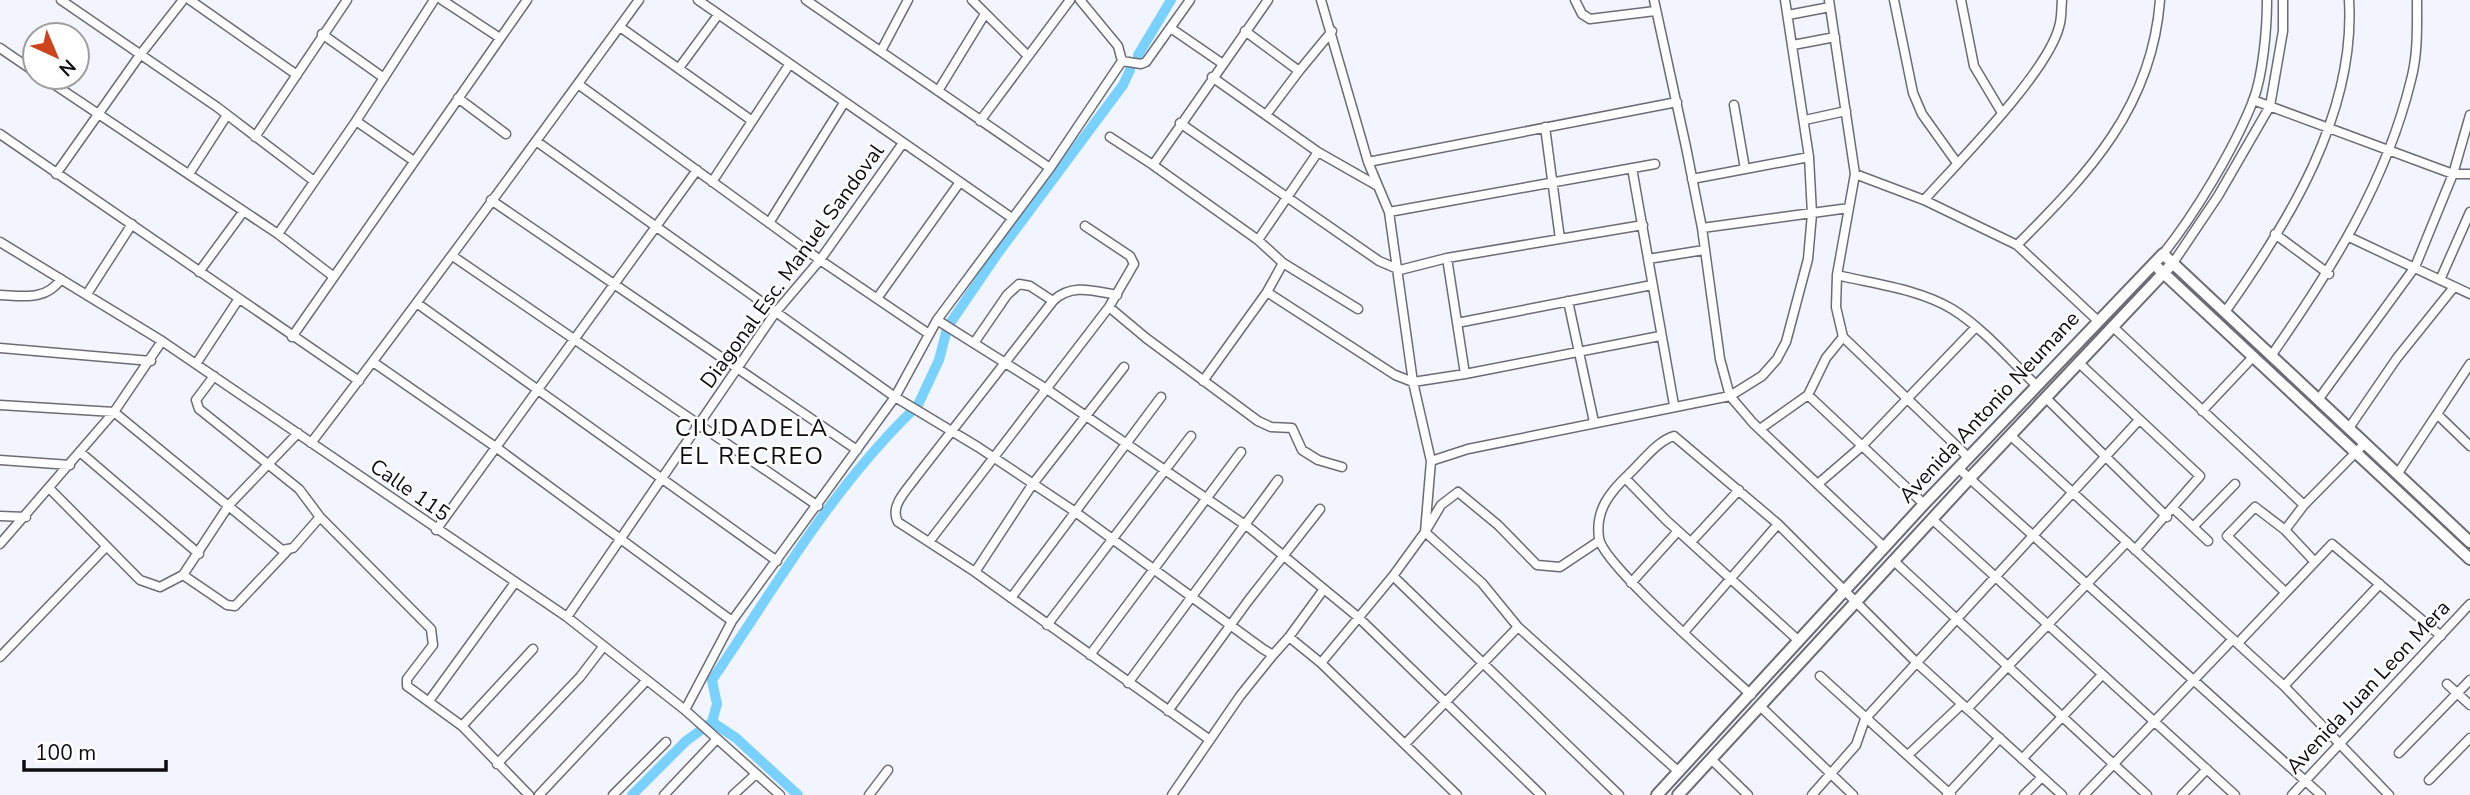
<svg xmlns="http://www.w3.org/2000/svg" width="2470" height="795" font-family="'Nunito Sans',sans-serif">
<rect width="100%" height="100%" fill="#f3f5fe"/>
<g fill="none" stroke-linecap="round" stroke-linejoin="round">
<path stroke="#79d1ff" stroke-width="10" d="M1138 55 1171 0
M951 322 998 253 1123 85 1130 70
M917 407 939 360 947 329
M712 722 717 704 712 680C774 589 831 490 910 413
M632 795 686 741 712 722 736 738 798 795"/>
<defs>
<path id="minor" d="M61 0 217 107 314 181
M190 0 297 75
M442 0 500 38
M698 0 1012 218
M806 0 1050 168
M972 0 1028 56
M1080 0 1118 46 1122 61 1050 168 937 320 895 397 978 447 1074 511 1263 649 1273 655 1289 637 1321 663 1393 576 1425 532 1431 461 1413 382 1389 212 1368 162 1321 0
M1268 0 1153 165 1258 240 1283 263 1358 309
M1575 0 1582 14 1590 19 1655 11
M1654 0 1686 147 1702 228 1720 359 1730 396 1753 423 1885 548
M1829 0 1855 174 1837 275C1874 284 1919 289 1952 309 1983 328 2009 359 2036 385
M1894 0 1913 93 1922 114 1957 163
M1961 0 1974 66 2002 113
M1788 15 1830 7
M620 27 751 120
M1172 29 1223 64
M1245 31 1299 71 1266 115
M322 34 384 78
M1793 45 1835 37
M0 48 35 72
M881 51 908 0
M1122 61 1141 64 1146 62 1190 0
M679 68 718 15
M1299 71 1332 31
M43 77 278 234 334 277
M1212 77 1318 152 1376 185
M578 84 820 260 929 334
M938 91 985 14
M458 98 506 134
M2253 100 2453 174H2470
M1805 120 1846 111
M356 121 414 161
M980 121 1070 0
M1180 123 1379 261 1400 270 1447 258 1643 225
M1545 127 1560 239
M0 134 359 381
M255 137 347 0
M1110 137 1153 165
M536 141 895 397 732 621 685 710
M1368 162 1677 102
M1632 168 1674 405
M1745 169 1809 157
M56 174 140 55 183 0
M189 174 227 115
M1855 174 1924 200 2017 245 2097 320
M1692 179 1745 169 1734 105
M712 182 789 65
M491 200 857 450
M1924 200C1959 161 2047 73 2059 27 2062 18 2061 9 2062 0
M1389 212 1655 164
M769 223 844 103
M1702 228 1849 208
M278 234 356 121 434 0
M2275 234 2329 274
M2349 237 2470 294
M1258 240 1318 152
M0 242 162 341 567 617 685 710 780 795
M2017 245C2089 173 2152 107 2160 0
M2163 254C2195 214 2234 149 2253 101 2263 75 2267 28 2267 0
M454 257 818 506
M1447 258 1465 374
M1648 259 1704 250
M2173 263 2218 196 2270 106 2283 31V0
M199 272 243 212
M1837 275 1836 307 1843 337 1969 458
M2440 280 2470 212
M1267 292 1395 375 1413 382 1465 374 1660 336
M87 294 132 224
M0 295C23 296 46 301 61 279
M1117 295C1094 291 1071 283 1053 301L916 477C907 490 889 506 898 522L975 572 1210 740
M878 297 960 182
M1568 301 1594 422
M418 304 777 561
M1109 307 1146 338 1258 421 1271 427 1292 428 1302 450 1318 460 1342 467
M2225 312C2288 223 2356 114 2349 0
M937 320 1048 390 1251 529 1358 617 1541 795
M1457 323 1652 285
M2112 326 2304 505
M292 337 527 0
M974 343 1007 295 1019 284 1030 286 1053 301
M0 348 151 361
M2271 356C2331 270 2386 183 2411 80 2418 54 2417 27 2417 0
M373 362 497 448 732 621
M2078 362 2200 476 2135 550
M196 364 238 300
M214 376 196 400 199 409 299 489 320 517 431 629 433 645 407 679V686L462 726 529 795
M1203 381 1267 292 1283 263
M1808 395 1924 504
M2045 397 2167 517
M2318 400 2415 267 2453 174 2470 115
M0 405 114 412 282 550 293 548 320 517
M2202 411 2252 358
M2437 414 2470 446
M2349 428 2397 358 2454 287
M1760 429 1808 395 1826 358 1843 337
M2010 435 2284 686 2389 795
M311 443C423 297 531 148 639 0
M80 452 199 554
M0 460 70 465
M1431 461 1468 449 1730 396 1762 376 1777 359 1786 342 1808 259 1812 214 1809 157 1785 0
M1958 468 2321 795
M2398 473 2470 364
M1625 478 1666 520 1799 641
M1819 483 1862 446 1976 327
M50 489 140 580 160 587 183 575 229 505 298 433
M2173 508 2208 541
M0 516 26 517
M1933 520 2235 795
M2193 527 2235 484
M436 530 697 170
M1599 541 1560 567 1537 565 1498 525 1458 492 1441 505 1425 532 1482 583 1518 627 1679 772
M929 542 1109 307 1134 264 1130 256 1085 226
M1691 542 1739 490
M0 544 114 412 162 341
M2314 561 2285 530 2304 505 2365 443
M1895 562 2147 795
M975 572 1032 485 1124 367
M183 575 227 605 235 606 288 550
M1393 576 1619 795
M1631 583 1678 531
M2285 592 2227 536 2255 507 2285 530
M1011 598 1161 397
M567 617 775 313 820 260 903 143
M1047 625 1191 436
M1685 631 1778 524
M1289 637 1324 589
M2238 643 2332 544 2441 636
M1090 655 1241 452
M0 657 106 547
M1321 663 1457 795
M1820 676 1951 795
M1128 683 1278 480
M2447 684 2470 705
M2284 686 2380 584
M1751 695C1725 670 1602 564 1599 538 1595 510 1610 492 1629 474 1642 462 1657 441 1674 436L1778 524 1918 664 2062 795
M429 701 514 584
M1760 706 1853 795
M1967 709 2127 542
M1168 711 1248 601 1320 509
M462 726 533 649
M1405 744 1518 627
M2399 753 2470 680
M1908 755 1962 704
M1711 759 1748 795
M2022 759 2102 675
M497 764 580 677 603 647
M2429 780 2470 738
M539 795 646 681
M613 795 666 742
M664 795 715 741
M733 795 756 774
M869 795 888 770
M1172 795 1240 696 1273 655
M1812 795 1856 745 1865 719 2139 420
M1947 795 2000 738
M2024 795 2042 777
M2084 795 2233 639
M2182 795 2207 769
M2292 795 2470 604"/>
<path id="tertiary" d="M2158 268 2470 559
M1657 795 1924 504 2163 254 2470 542
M1678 795 1969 479 2173 263"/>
</defs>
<use href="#minor" stroke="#6b6c74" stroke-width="11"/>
<use href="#tertiary" stroke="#6b6c74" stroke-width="14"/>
<use href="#minor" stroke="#fff" stroke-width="8"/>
<use href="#tertiary" stroke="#fff" stroke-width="10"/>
</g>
<g text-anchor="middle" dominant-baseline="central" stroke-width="5" stroke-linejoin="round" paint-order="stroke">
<g font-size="21" fill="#0d0d10" stroke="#fff">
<text transform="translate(792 266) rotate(-54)">Diagonal Esc. Manuel Sandoval</text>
<text transform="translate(1989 407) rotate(-47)">Avenida Antonio Neumane</text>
<text transform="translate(410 490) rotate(35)">Calle 115</text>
<text transform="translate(2368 687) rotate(-47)">Avenida Juan Leon Mera</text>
</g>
<g font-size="24" letter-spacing="2" fill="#0d0d10" stroke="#fff">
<text x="752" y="428">CIUDADELA<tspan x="752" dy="28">EL RECREO</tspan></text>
</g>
</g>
<g transform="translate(56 56) rotate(136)"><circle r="33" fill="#ffffff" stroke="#9e9e9f" stroke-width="2"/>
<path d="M0-5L12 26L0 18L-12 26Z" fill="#cd441c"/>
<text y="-10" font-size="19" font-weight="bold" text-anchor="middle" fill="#0d0d10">N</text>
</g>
<path d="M24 760v10h142v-10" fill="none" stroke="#0d0d10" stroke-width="3.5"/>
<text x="35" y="760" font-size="21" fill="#0d0d10" stroke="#ffffff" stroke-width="5" paint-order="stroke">100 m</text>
</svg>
